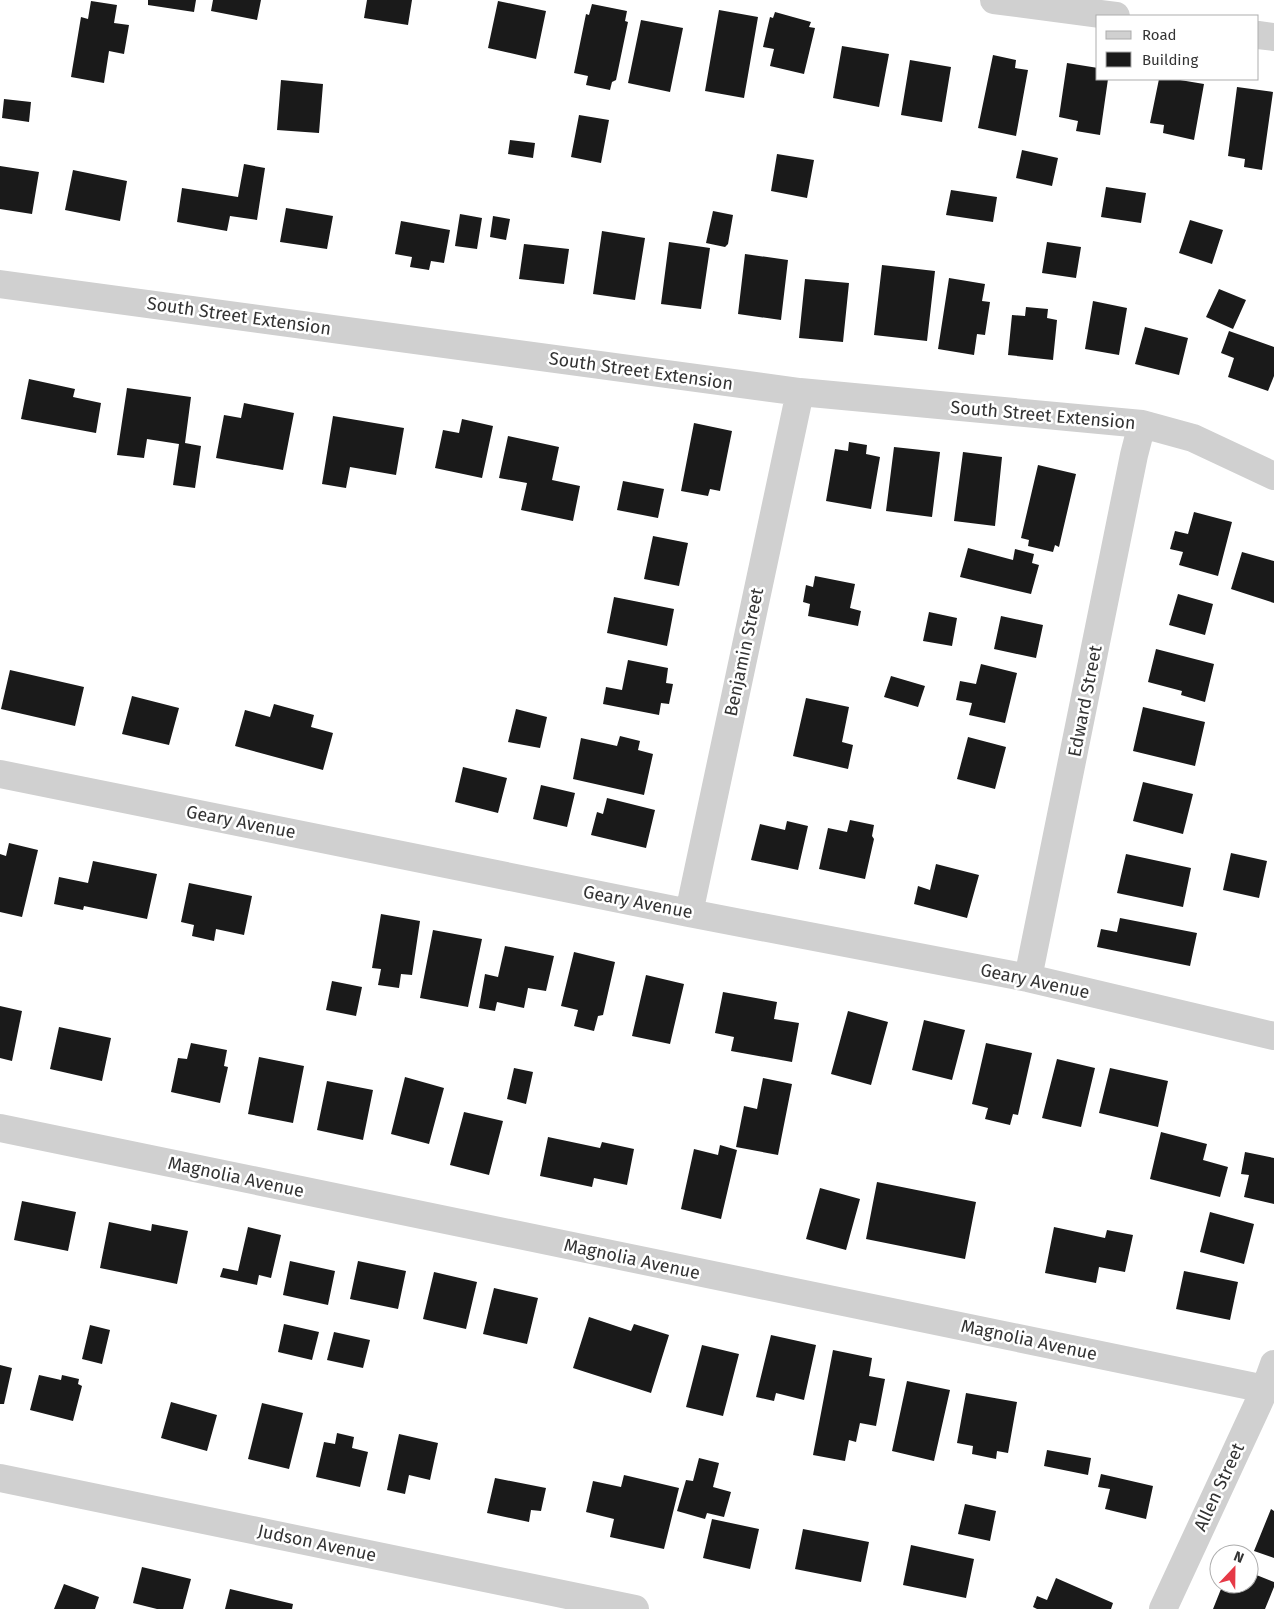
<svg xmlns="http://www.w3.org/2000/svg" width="1274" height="1609" font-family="'Fira Sans',sans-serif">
<rect width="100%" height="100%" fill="#fff"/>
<path fill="#1a1a1a" d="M148 0H196L194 12 148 5Z
M213 0H261L257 20 211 11Z
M367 0H412L408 25 364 18Z
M91 1 117 5 114 23 129 25 124 54 109 51 104 83 71 77 81 17 88 19Z
M498 1 546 11 536 59 488 48Z
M592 4 627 11 625 21 628 22 616 80 612 82 610 90 586 85 588 76 574 73 586 14 589 15Z
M719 10 758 17 744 98 705 91Z
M775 12 811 22 809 27 815 28 804 74 770 66 774 49 763 47 770 17 773 18Z
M641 20 683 28 670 92 628 83Z
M842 46 889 54 879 107 833 98Z
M993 55 1016 60 1015 68 1028 70 1016 136 978 128Z
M910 60 951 67 942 122 901 115Z
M1067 63 1098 68V79H1108L1100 135 1076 131 1078 121 1059 117Z
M1159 79H1174L1204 84 1194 140 1163 133 1164 125 1150 123Z
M281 80 323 84 319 133 277 130Z
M1237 87 1273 92 1262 170 1244 167 1245 159 1228 156Z
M4 99 31 102 29 122 2 118Z
M579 115 609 120 601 163 571 157Z
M510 140 535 143 533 158 508 154Z
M1022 150 1058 158 1052 186 1016 178Z
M777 154 814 160 807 198 771 191Z
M244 164 265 168 257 220 230 216 227 231 177 222 182 188 238 197Z
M0 166 39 172 32 214 0 209Z
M73 170 127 181 120 221 65 210Z
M1106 187 1146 193 1141 223 1101 217Z
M951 190 997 197 993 222 946 215Z
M286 208 333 216 327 249 280 242Z
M713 211 733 215 728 244 725 247 706 243Z
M460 214 482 218 477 249 455 246Z
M493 216 510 219 506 240 490 237Z
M1190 220 1223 230 1212 264 1179 253Z
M401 221 450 230 444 263 431 261 429 270 410 267 412 257 395 254Z
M602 231 645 238 635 300 593 294Z
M669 242 710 248 701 309 661 304Z
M1047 242 1081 247 1076 278 1042 273Z
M524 244 569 249 564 284 519 279Z
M745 254 788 260 781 320 738 314Z
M882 265 935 271 927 341 874 335Z
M949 278 985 284 982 301 990 302 985 335 977 334 974 355 938 349Z
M805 279 849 283 843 342 799 338Z
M1219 289 1246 300 1233 329 1206 317Z
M1093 301 1127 308 1119 355 1085 349Z
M1026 307 1048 309 1047 318 1057 320 1053 360 1008 355 1012 315 1025 316Z
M1145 327 1188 338 1179 375 1135 364Z
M1229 331 1274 347V376L1268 391 1228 377 1234 358 1221 353Z
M29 379 75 389 73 397 101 403 96 433 21 419Z
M127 388 191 397 185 443 201 446 195 488 173 485 179 444 147 439 144 458 117 455Z
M244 403 294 413 283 470 216 458 224 415 241 418Z
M333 416 404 428 396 475 350 467 346 488 322 484Z
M462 419 493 426 482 478 435 468 443 430 459 433Z
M694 423 732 431 720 491 710 489 708 496 681 491Z
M508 436 559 447 552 480 580 486 573 521 521 510 527 483 499 478Z
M849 442 867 445 866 454 880 457 871 509 826 501 835 449 848 451Z
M894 447 940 452 932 517 886 511Z
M963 452 1002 457 995 526 954 521Z
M1038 465 1076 474 1059 547 1055 545 1053 552 1028 546 1029 540 1021 538Z
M623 481 664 489 658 518 617 510Z
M1194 512 1232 522 1218 576 1179 565 1183 552 1170 549 1175 531 1188 534Z
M653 536 688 543 679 586 644 579Z
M968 548 1013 560 1015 549 1034 554 1032 563 1039 565 1031 594 960 577Z
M1242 552 1274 561V603L1231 589Z
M815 576 855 584 850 608 861 611 858 626 808 616 810 604 803 602 806 585 813 587Z
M1178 594 1213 604 1205 635 1169 625Z
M614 597 674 609 667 646 607 633Z
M929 612 957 618 952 646 923 641Z
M1001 616 1043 625 1036 658 994 649Z
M1156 649 1214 664 1205 702 1181 695 1182 691 1148 682Z
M628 660 668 668 666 683 673 684 669 704 661 703 659 715 603 704 606 687 622 690Z
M981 664 1017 673 1005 723 969 715 972 703 956 700 960 681 976 684Z
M10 670 84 687 75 726 1 709Z
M891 676 925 686 918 707 884 697Z
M132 696 179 708 169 745 122 734Z
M806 698 849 707 842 742 853 745 848 769 793 756Z
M274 704 314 715 311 727 333 733 323 770 235 746 245 710 270 717Z
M1143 707 1205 722 1195 766 1133 751Z
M516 709 547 717 540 748 508 742Z
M620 736 640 741 638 750 653 754 644 795 573 779 581 738 617 746Z
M968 737 1006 747 995 789 957 779Z
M463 767 507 778 498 813 455 802Z
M1143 782 1193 794 1183 834 1133 821Z
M541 785 575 793 567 827 533 819Z
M607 798 655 810 646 848 591 835 597 812 603 814Z
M850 820 874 825 872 836 874 839 865 879 819 869 828 828 847 832Z
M787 821 808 826 798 870 751 860 760 824 785 830Z
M9 843 38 850 22 917 0 912V854L6 856Z
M1231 853 1267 861 1259 898 1223 890Z
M1126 854 1191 868 1183 907 1117 893Z
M93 861 157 874 147 919 84 906 83 910 54 904 59 877 88 883Z
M936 864 979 875 967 918 914 904 918 886 930 890Z
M189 883 252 896 244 935 216 929 214 941 192 936 194 925 181 922Z
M381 914 420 921 412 975 401 974 399 988 378 985 381 969 372 968Z
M1120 918 1197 933 1190 966 1097 947 1101 929 1117 932Z
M433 930 482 939 468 1007 420 998Z
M505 946 554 956 546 991 528 988 524 1008 497 1002 495 1011 479 1008 485 974 498 977Z
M574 952 615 962 603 1015 598 1016 594 1031 574 1026 578 1010 561 1006Z
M646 975 684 984 670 1044 632 1036Z
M332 981 362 987 356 1016 326 1010Z
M723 992 777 1002 774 1019 799 1023 792 1062 731 1051 734 1037 715 1033Z
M0 1006 22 1011 12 1061 0 1058Z
M848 1011 888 1022 871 1085 831 1074Z
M924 1020 965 1030 952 1080 912 1070Z
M59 1027 111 1038 102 1081 50 1069Z
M191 1043 227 1050 224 1066 228 1067 220 1103 171 1092 178 1058 187 1059Z
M986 1043 1032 1053 1018 1115 1013 1114 1010 1125 985 1119 988 1108 972 1104Z
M259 1057 304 1066 293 1123 248 1114Z
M1057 1059 1095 1068 1081 1127 1042 1118Z
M514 1068 533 1072 526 1104 507 1099Z
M1110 1068 1168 1081 1158 1127 1099 1113Z
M405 1077 444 1088 429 1144 391 1134Z
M763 1078 792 1084 778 1155 736 1147 744 1106 757 1109Z
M327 1081 373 1090 363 1140 317 1130Z
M464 1112 503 1121 489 1175 450 1165Z
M1161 1132 1207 1144 1203 1160 1228 1167 1220 1197 1150 1179Z
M548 1137 600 1148 602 1142 634 1149 627 1185 594 1178 592 1187 540 1176Z
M720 1145 737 1150 721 1219 681 1209 694 1149 718 1155Z
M1245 1152 1274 1158V1204L1244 1197 1249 1175 1241 1174Z
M877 1182 976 1202 965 1259 866 1239Z
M820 1188 860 1199 846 1250 806 1239Z
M22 1201 76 1212 68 1251 14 1240Z
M1210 1212 1254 1224 1244 1264 1200 1252Z
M109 1222 151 1231 152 1224 188 1231 177 1284 100 1268Z
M248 1227 281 1235 271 1278 259 1275 257 1285 220 1277 223 1268 238 1271Z
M1054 1227 1105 1238 1107 1230 1133 1235 1125 1272 1099 1267 1096 1283 1045 1273Z
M290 1261 335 1271 328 1305 283 1295Z
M358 1261 406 1271 398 1309 350 1299Z
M1184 1271 1238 1282 1230 1320 1176 1309Z
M434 1272 477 1282 466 1329 423 1319Z
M494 1288 538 1298 527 1344 483 1334Z
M589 1317 631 1331 634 1324 669 1335 651 1393 573 1368Z
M284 1324 319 1332 312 1360 278 1352Z
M90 1325 110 1330 102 1364 82 1359Z
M334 1332 370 1340 363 1368 327 1360Z
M771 1335 816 1345 804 1400 776 1393 774 1401 756 1397Z
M702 1345 739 1354 723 1416 686 1407Z
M833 1350 872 1358 869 1376 885 1379 876 1426 860 1423 856 1442 849 1440 845 1461 813 1455Z
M0 1365 12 1368 4 1404H0Z
M39 1375 61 1380 62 1375 79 1379 78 1384 82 1386 73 1421 30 1410Z
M907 1381 950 1390 934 1461 892 1451Z
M966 1393 1017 1402 1008 1453 997 1451 996 1459 972 1454 973 1446 957 1443Z
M171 1402 217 1415 207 1451 161 1438Z
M262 1403 303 1413 289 1469 248 1459Z
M337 1433 354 1437 352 1448 368 1452 360 1487 316 1477 324 1442 335 1444Z
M399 1434 438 1443 430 1480 409 1475 405 1494 387 1490Z
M1047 1450 1091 1458 1088 1475 1044 1466Z
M699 1458 719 1463 713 1487 731 1492 724 1517 707 1513 705 1519 677 1511 686 1480 693 1481Z
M1101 1474 1153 1486 1146 1519 1105 1509 1110 1489 1098 1487Z
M624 1475 679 1488 664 1549 610 1537 614 1519 586 1512 593 1481 621 1487Z
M495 1478 546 1488 541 1511 531 1510 529 1522 487 1513Z
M965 1504 996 1511 990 1541 958 1534Z
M1271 1509 1274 1511V1558L1254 1551Z
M712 1519 759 1529 750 1569 703 1558Z
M803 1529 869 1542 861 1582 795 1569Z
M911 1545 974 1559 966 1598 903 1585Z
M142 1567 191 1579 183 1609H157L133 1603Z
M1249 1572 1274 1582V1587L1265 1609H1213L1223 1584H1249Z
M1056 1578 1113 1603 1111 1609H1037L1033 1607 1037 1596 1047 1600Z
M64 1584 99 1597 95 1609H54Z
M230 1589 293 1604 292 1609H225Z"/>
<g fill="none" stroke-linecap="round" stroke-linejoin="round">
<path stroke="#d0d0d0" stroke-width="28" d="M994 0 1116 16
M1258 35 1274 37
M0 284 800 392 1142 424 1193 438 1274 476
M0 774 689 913 1028 978 1274 1036
M689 913 800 392
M1028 978 1134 455 1142 424
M0 1128 1265 1389
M0 1478 635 1609
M1163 1609 1265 1389 1274 1364"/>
</g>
<g text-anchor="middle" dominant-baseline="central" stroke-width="5" stroke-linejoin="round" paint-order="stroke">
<g font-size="18" fill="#333" stroke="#fff">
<text transform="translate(239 316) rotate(8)">South Street Extension</text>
<text transform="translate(641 371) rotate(8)">South Street Extension</text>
<text transform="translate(1043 415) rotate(5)">South Street Extension</text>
<text transform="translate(744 652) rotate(-78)">Benjamin Street</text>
<text transform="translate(1085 701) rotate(-79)">Edward Street</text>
<text transform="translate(241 822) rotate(11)">Geary Avenue</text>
<text transform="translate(638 902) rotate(11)">Geary Avenue</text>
<text transform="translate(1035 981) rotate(12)">Geary Avenue</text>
<text transform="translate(236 1177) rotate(12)">Magnolia Avenue</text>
<text transform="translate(632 1259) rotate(12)">Magnolia Avenue</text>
<text transform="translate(1029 1340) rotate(12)">Magnolia Avenue</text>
<text transform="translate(1219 1487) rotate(-65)">Allen Street</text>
<text transform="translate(317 1543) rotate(12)">Judson Avenue</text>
</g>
</g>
<rect x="1096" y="15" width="162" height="65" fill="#ffffff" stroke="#adadad"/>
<rect x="1106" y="31" width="25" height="8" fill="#d0d0d0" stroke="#adadad"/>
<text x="1142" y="40" font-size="15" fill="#333333">Road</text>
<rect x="1106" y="52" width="25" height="15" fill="#1a1a1a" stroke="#adadad"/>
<text x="1142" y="65" font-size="15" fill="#333333">Building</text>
<g transform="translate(1234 1569) rotate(22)"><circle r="24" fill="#ffffff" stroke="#adadad"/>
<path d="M0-4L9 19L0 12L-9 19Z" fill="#e63946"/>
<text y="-8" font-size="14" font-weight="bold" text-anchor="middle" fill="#333333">N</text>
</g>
</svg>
